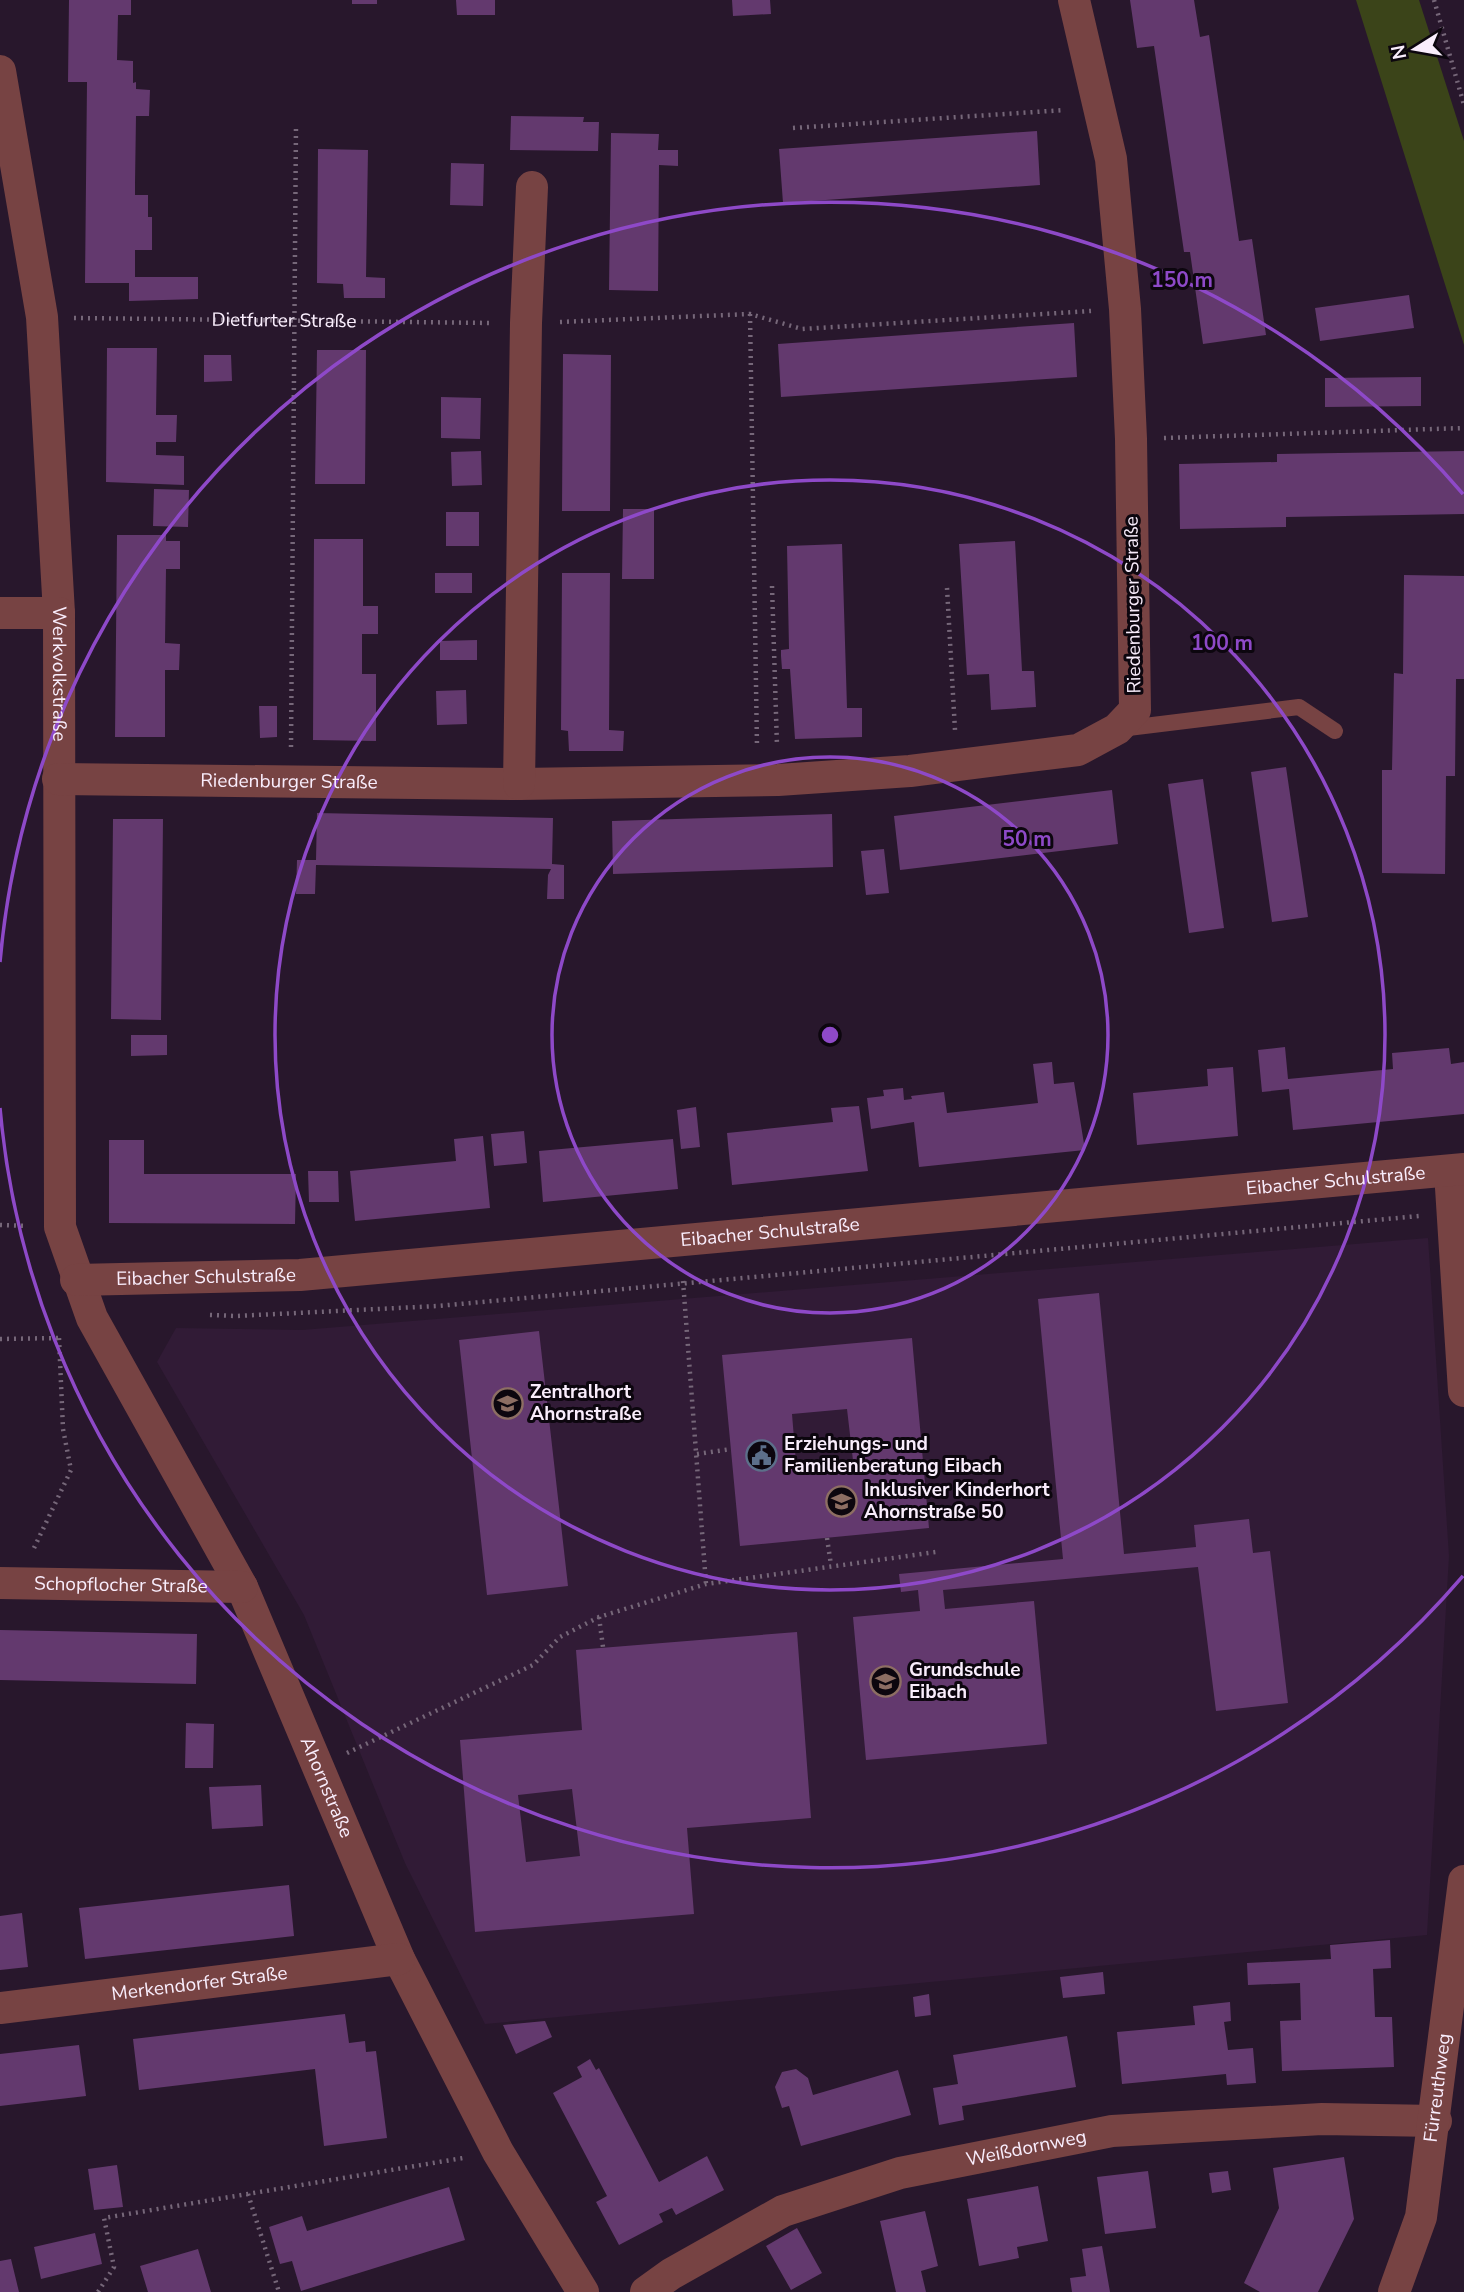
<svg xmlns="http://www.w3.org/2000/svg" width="1464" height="2292" font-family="'Nunito Sans',sans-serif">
<rect width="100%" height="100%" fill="#28172c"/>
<path fill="#311b36" d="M1428 1238 1449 1556 1427 1935 485 2024 405 1863 304 1615 157 1362 176 1328 302 1330Z"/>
<path fill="#3b4419" d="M1356 0H1419L1464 141V345Z"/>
<path fill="#63396e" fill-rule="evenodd" d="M69 0H131V15H118L117 60 133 61V83L136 82V89L150 90 149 116H136L135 183V195H148V217H152V250H135V277H198V299L129 301V283H85L87 82H68Z
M352 0H377V4H352Z
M456 0H495V15H457Z
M732 0H770L771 14 733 16Z
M1130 0H1194L1200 37 1209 35 1239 241 1252 239 1266 335 1203 344 1190 252H1184L1154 46 1137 48Z
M511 116 584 117 583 122H599L598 151 510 150Z
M1037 131 1040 185 783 203 779 149Z
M611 133 659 134 658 150H678V166L659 165 658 291 609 290Z
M318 149 368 150 366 277 385 278V298H344L343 284 317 283Z
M451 163 484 164 483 206 450 205Z
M1409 295 1414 328 1320 341 1315 308Z
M1074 323 1077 377 781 397 778 344Z
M107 348H157L156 415H177L176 442H156V455L184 456V485L106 482Z
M317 350H366L365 484H315Z
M563 354 611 355 610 511H562Z
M204 355H231L232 381 204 382Z
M1421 377V406L1325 407V378Z
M441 397 481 398 480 439 441 438Z
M481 451 482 485 452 486 451 452Z
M1464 451V514L1286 517V527L1180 529 1179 464 1277 462V454Z
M154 489 189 490 188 527 153 526Z
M623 509H654V579H622Z
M446 512H479V546H446Z
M117 535H166V541H180V569H166L165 643 180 644 179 670H165V737H115Z
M314 539H363V606H378V634H362V674H376V741L313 740Z
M1015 541 1022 671H1034L1036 707 991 710 989 674 967 675 959 544Z
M842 544 847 708H862V737L795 739 790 669H782L781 656V650L789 649 787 546Z
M435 573H472V593H435Z
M562 573H610L609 730 624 731 623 751H569L568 731 561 730Z
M1404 575 1464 576V679H1456L1455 776H1446L1445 874 1382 873V770H1392L1394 673 1403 674Z
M477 640V660H440V641Z
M466 690 467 724 437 725 436 691Z
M259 706H277V737L260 738Z
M1286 767 1308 917 1272 922 1251 772Z
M1203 779 1224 928 1189 933 1168 784Z
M1112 790 1118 844 900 870 894 816Z
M317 813 553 818 552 864 564 865V899H547L548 875 551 869 316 865 315 894H296L297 860H316Z
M832 814 833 867 613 874 612 821Z
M113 819H163L161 1020 111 1019Z
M884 849 889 893 866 895 861 851Z
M131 1035H167V1055L131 1056Z
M1285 1047 1288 1079 1393 1069 1392 1053 1449 1048 1451 1064 1464 1062V1114L1293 1130 1289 1089 1262 1092 1258 1050Z
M1052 1062 1054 1084 1074 1082 1085 1150 919 1167 914 1122 871 1129 867 1098 884 1096 883 1090 903 1088 904 1100 912 1099 911 1096 944 1092 947 1113 1038 1103 1033 1064Z
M1233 1067 1238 1136 1137 1145 1133 1093 1208 1086 1207 1069Z
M859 1106 868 1171 732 1185 727 1133 833 1122 831 1108Z
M696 1107 700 1147 681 1149 677 1110Z
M524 1131 527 1163 494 1166 491 1134Z
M483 1136 490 1208 355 1221 350 1171 456 1161 454 1139Z
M673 1139 678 1189 543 1202 539 1151Z
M109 1140H144V1174H296L295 1224 109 1223Z
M308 1171H338L339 1202H309Z
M1099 1293 1124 1554 1196 1547 1194 1525 1249 1519 1253 1553 1270 1551 1288 1703 1216 1711 1198 1567 943 1590 945 1609 1034 1601 1047 1744 866 1760 853 1617 920 1611 918 1590 901 1592 899 1574 1063 1559 1038 1299Z
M539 1331 568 1586 487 1595 459 1340Z
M912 1338 929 1528 740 1546 722 1355ZM847 1409 854 1469 797 1475 792 1414Z
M0 1630 197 1634 196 1684 0 1680Z
M797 1632 811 1818 687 1828 694 1914 475 1932 460 1740 582 1730 576 1650ZM572 1789 580 1856 526 1862 518 1795Z
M186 1723 214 1724 213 1768H185Z
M261 1785 263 1826 212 1829 209 1787Z
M289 1885 294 1936 85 1959 79 1908Z
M22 1913 28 1967 0 1970V1916Z
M1390 1940 1391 1968 1373 1969 1375 2017H1392L1394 2067 1282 2071 1280 2021 1301 2020 1300 1983 1248 1985 1247 1963 1331 1959 1330 1945Z
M1103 1972 1105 1994 1063 1998 1060 1977Z
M929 1994 931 2015 915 2017 913 1997Z
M1230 2002 1231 2021 1224 2022 1228 2050 1253 2048 1256 2083 1227 2085 1226 2074 1122 2084 1117 2032 1195 2025 1193 2006Z
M345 2014 349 2043 365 2041 366 2052 376 2051 387 2138 324 2146 315 2069 139 2090 133 2039Z
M545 2021 552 2037 516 2054 503 2025Z
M1067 2036 1076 2087 962 2106 964 2120 939 2125 933 2088 958 2084 953 2055Z
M79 2045 86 2096 0 2106V2054Z
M590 2059 596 2070 599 2068 659 2182 707 2156 724 2190 676 2215 672 2208 659 2214 663 2222 619 2245 596 2202 607 2196 553 2093 582 2077 577 2067Z
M796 2069 808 2078 813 2095 898 2070 911 2115 801 2146 789 2106 782 2108 775 2087 782 2072Z
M1344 2157 1354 2219 1318 2292H1260L1244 2283 1279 2208 1273 2168Z
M117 2165 123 2207 94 2210 88 2169Z
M1148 2171 1156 2228 1105 2234 1097 2177Z
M1228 2171 1231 2190 1212 2193 1209 2173Z
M1038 2186 1048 2241 1017 2247 1019 2258 979 2266 967 2199Z
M449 2187 465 2240 301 2291 292 2261 280 2264 269 2227 302 2216 307 2231Z
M925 2211 938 2266 921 2271 926 2292H896L880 2221Z
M797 2228 822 2273 791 2290 766 2246Z
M95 2233 102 2264 41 2279 34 2247Z
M1102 2246 1110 2292H1072L1070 2278 1086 2276 1082 2249Z
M198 2249 211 2292H148L140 2266Z
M11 2259 19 2292H0V2261Z"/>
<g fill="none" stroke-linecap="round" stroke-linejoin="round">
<g stroke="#766779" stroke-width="4.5" stroke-dasharray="2 5" stroke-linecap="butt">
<path d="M1434 0 1464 105"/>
<path d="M793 128 1065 110"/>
<path d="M750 314 757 747"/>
<path id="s1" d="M74 318 492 323"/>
<path d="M560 322 750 314 802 329 1091 311"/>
<path d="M1164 438 1464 428"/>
<path d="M772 586 777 746"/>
<path d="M947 588 955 730"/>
<path d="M291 747 296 125"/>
<path d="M0 1225 28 1226"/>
<path d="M683 1281 706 1584"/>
<path d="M210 1315 236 1316 438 1306 1419 1216"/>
<path d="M0 1339 59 1338"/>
<path d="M697 1454 731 1449"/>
<path d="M827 1538 831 1565"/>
<path d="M34 1548 71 1470 63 1429 59 1338"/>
<path d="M599 1617 603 1647"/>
<path d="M347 1753 533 1665 560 1637 599 1617 706 1584 936 1552"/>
<path d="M248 2194 279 2292"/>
<path d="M98 2292 114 2267 104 2218 463 2158"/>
</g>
<path stroke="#774343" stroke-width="16" d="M1120 729 1299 707 1335 731"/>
<g stroke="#774343" stroke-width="32">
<path id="s2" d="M0 71 42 317 59 613 60 1227 92 1318 242 1587 399 1959 498 2152 583 2292"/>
<path d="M0 613H59"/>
<path id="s3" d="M58 779 519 784 778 780 910 771 1078 750 1117 729 1135 710 1131 439 1125 309 1111 159 1074 0"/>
<path d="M519 784 526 323 532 187"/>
<path d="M1450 1172 1464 1391"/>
<path id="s4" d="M76 1280 300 1275 1464 1169"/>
<path id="s5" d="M0 1583 242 1587"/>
<path id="s6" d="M0 2008 399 1959"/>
<path id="s7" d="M646 2292 671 2274 783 2211 900 2173 1112 2131 1322 2119 1436 2121"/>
<path id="s8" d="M1394 2292 1421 2217 1464 1881"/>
</g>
</g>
<g fill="none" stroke="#8e49c8" stroke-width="3.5">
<circle cx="830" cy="1035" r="278"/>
<circle cx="830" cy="1035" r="555"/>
<path d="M1463 1576A833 833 0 0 1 0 1108M0 962A833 833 0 0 1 1463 494"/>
</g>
<defs>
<symbol id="school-ring" viewBox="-11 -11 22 22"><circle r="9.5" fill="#0c060e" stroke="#8d6e63" stroke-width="1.5"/><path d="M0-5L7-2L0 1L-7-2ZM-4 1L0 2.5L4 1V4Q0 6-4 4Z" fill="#8d6e63"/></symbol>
<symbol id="civic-ring" viewBox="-11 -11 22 22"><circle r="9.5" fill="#0c060e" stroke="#5c6f8a" stroke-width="1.5"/><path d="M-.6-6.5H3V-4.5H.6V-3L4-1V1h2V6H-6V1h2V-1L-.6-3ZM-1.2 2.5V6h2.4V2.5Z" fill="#5c6f8a"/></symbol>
</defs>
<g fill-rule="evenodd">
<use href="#school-ring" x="490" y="1386" width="35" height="35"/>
<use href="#civic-ring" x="744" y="1438" width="35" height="35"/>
<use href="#school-ring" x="824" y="1484" width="35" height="35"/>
<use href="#school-ring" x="868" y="1664" width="35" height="35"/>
</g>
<g text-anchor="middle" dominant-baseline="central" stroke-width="6" stroke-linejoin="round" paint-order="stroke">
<g font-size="19" fill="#f9edfc" stroke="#0c060e">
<text stroke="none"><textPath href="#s1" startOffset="210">Dietfurter Straße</textPath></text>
<text transform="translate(1133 605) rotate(-91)">Riedenburger Straße</text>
<text stroke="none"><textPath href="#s2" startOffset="607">Werkvolkstraße</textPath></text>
<text stroke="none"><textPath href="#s3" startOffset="231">Riedenburger Straße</textPath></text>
<text stroke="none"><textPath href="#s4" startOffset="1264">Eibacher Schulstraße</textPath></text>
<text stroke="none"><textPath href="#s4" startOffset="696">Eibacher Schulstraße</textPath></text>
<text stroke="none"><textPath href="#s4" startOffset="130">Eibacher Schulstraße</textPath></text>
<text stroke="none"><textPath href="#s5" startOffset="121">Schopflocher Straße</textPath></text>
<text stroke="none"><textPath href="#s2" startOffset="1782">Ahornstraße</textPath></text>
<text stroke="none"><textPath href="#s6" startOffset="201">Merkendorfer Straße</textPath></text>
<text stroke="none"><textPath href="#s8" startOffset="210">Fürreuthweg</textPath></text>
<text stroke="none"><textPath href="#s7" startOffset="411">Weißdornweg</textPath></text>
</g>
<g font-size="19" font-weight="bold" fill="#f9edfc" stroke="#0c060e" text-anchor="start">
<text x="530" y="1392">Zentralhort<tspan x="530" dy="22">Ahornstraße</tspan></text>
<text x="784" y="1444">Erziehungs- und<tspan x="784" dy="22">Familienberatung Eibach</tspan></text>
<text x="864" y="1490">Inklusiver Kinderhort<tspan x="864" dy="22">Ahornstraße 50</tspan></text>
<text x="909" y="1670">Grundschule<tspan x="909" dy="22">Eibach</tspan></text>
</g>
</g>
<circle cx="830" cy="1035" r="10" fill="#8e49c8" stroke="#0c060e" stroke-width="3.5"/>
<g font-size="21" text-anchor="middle" font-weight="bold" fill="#8e49c8" stroke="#0c060e" stroke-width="6" stroke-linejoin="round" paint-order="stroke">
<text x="1182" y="287">150 m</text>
<text x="1222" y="650">100 m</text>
<text x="1027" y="846">50 m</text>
</g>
<g transform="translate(1415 49) rotate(259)" stroke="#0c060e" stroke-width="5" paint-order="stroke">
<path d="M0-5L12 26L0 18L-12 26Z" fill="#f9edfc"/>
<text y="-10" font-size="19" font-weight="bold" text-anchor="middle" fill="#f9edfc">N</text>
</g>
</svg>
